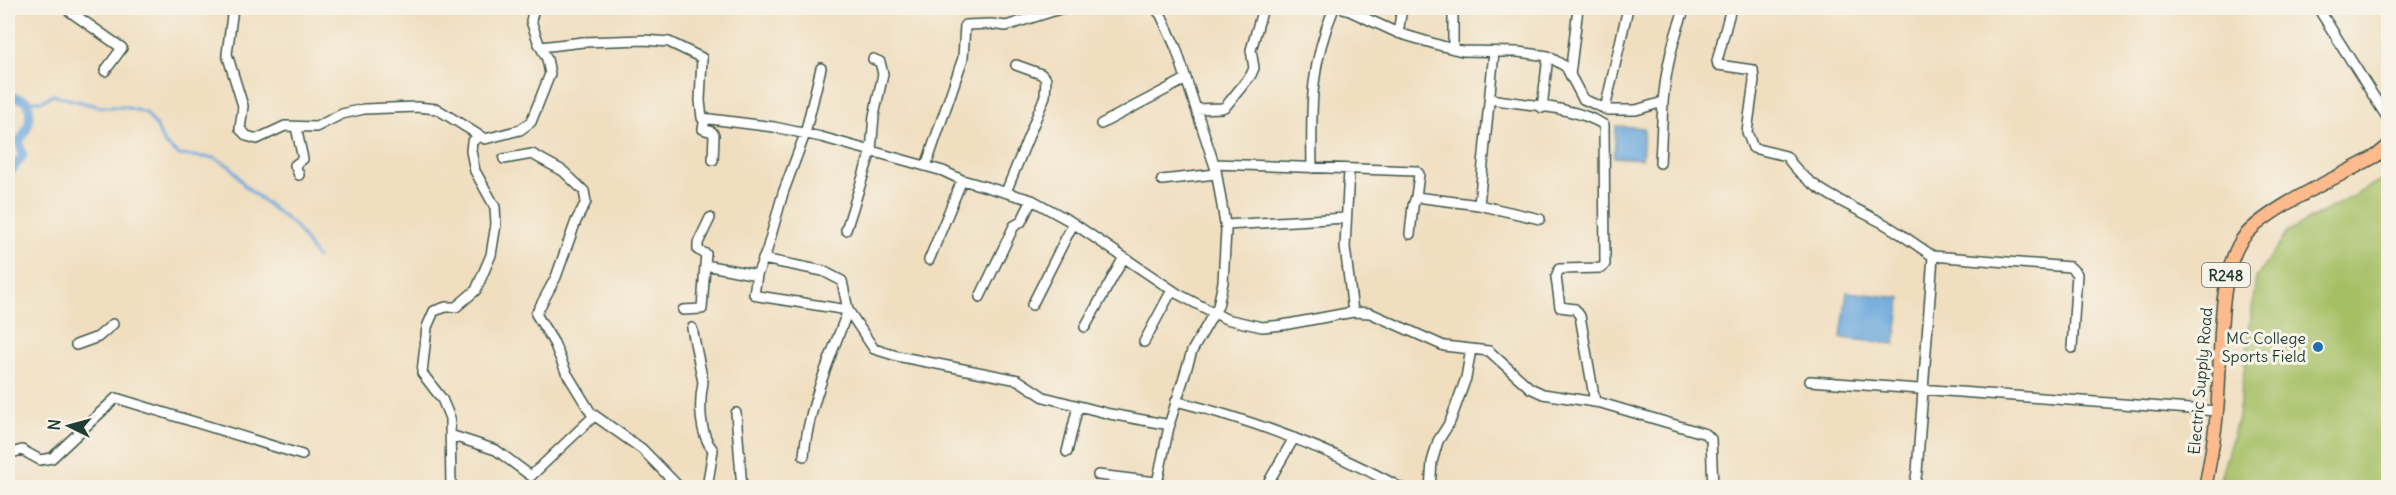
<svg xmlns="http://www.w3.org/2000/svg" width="2396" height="495" font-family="Delius,sans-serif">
<rect width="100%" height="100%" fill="#f7f3e8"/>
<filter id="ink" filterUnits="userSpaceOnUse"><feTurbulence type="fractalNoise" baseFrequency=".0167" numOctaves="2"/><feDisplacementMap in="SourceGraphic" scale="12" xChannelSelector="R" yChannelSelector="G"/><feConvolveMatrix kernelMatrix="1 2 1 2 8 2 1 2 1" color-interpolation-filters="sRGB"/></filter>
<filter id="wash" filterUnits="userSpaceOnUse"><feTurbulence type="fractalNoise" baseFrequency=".008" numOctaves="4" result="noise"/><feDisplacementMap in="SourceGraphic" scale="24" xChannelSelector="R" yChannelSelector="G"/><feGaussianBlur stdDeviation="1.35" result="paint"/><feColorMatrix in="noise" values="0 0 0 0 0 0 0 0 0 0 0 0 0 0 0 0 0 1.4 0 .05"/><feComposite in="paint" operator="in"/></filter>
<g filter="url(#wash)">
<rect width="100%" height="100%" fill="#f0debf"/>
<path fill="#a5bf65" stroke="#627e4c" stroke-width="1.5" d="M2388 177V487H2218L2238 417 2256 278 2288 231Z"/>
<path fill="#6ba7dc" stroke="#457288" stroke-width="1.5" d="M1616 126 1644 128 1642 159 1614 157Z
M1847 292 1901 298 1895 344 1841 338Z"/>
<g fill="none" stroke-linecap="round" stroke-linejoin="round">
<path stroke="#6ba7dc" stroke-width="3" d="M27 101H42L53 95 100 107H125L146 113 156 126 164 143 179 155 215 158 231 167 246 187 295 226 317 258"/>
<path stroke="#6ba7dc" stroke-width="9" d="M8 95 27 101C33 117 29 128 19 142L23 155 8 175"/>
</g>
</g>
<g filter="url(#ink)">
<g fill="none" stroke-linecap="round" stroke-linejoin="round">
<defs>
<path id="minor" d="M65 8 122 48 105 71
M233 8 227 54 243 106 240 129 247 136 257 139 285 126 316 127 342 114 364 109 417 107 437 109 485 139 520 130 531 122 550 74 547 59 539 44 531 21 534 8
M1155 8 1161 15 1176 48 1216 170 1226 230 1223 282 1218 306 1192 351 1170 422 1156 488
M1343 8 1398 33 1442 46 1462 51 1518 52 1548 56 1566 67 1583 99 1608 110H1636L1663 102C1666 69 1673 38 1685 8
M1731 8 1717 61 1718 65 1753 70 1754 81 1747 132 1753 148 1786 156C1808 189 1844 202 1877 220 1897 230 1914 244 1933 256
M2318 8 2388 119
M1398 33 1402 8
M541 47 583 42 644 40 669 42 702 58 700 101 702 118 774 127 821 137 943 171 962 180 1032 200 1070 221 1178 294 1226 319 1262 327 1283 325 1353 312 1370 313 1444 346 1489 351 1530 388 1543 394 1601 403 1706 434 1711 439 1713 488
M1453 49V8
M1570 75 1578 8
M1490 99C1524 105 1575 106 1604 125L1605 264 1602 268 1559 269 1556 277 1560 307 1575 309 1580 316 1595 402
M1542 108 1548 56
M1196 109 1222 108 1226 106 1251 75 1254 68 1251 50 1263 8
M1605 109 1628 8
M705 118 703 129 712 132 714 135 713 160
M1101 124 1186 79
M296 127 303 159 295 165 299 175
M504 159 532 154 563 171 584 191 586 202 576 221 556 277 536 314 554 343 566 372 591 413 642 449 680 488
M1660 163 1663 102
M1214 164 1416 171 1419 174 1416 197
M926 166 963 58 965 25 991 24 1006 26 1063 8
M1312 168C1311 106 1310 66 1334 8
M1349 170 1345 247 1353 312
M1162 180 1216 174
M1006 192 1045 96 1046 79 1041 74 1016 65
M1479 205 1540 219
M1225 225 1346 218
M846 230 871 151 874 116 883 74 880 62 873 59
M1410 234 1413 206 1416 197 1479 205 1494 52
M763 259 823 271 842 281 848 310 874 349 897 356 1018 380 1044 397 1110 414 1170 425
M929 260 962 180
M705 265 706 254 698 250V243L710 218
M757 275 754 294 758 296 848 310
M980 297 1014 226 1021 222 1032 200
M1032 305 1073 224
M683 310 702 309 705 265 757 275 767 250 783 193 805 134 821 68
M1085 327 1123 259
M692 328 703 382C699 403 699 434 713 450L707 488
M1144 342 1172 290
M76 345 98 337 113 324
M1810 381 2217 411
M1176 401C1255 421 1329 448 1401 488
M736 413 742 488
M450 435 496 450 531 476 594 416
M1067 452 1078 406
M8 454 22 450 40 460 52 458 116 398 302 455
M804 456C808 406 831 357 848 310
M1098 475 1156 482
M451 488 450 418 442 399 422 373 427 327 434 311 446 307H456L476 290 491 255 496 224 495 207 475 171 471 151 472 142 479 136
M1265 488 1294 438
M1430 488 1432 462 1438 441 1450 422 1466 378 1471 349
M1914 488 1917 472 1933 256 2070 267 2077 274 2072 348"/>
<path id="major" d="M2205 488C2210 462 2215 437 2217 411 2222 363 2216 280 2241 241 2261 210 2343 175 2376 156L2388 146"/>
</defs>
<use href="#minor" stroke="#3e5549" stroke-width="12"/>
<use href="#major" stroke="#3e5549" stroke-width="15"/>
<use href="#minor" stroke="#fff" stroke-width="9"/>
<use href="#major" stroke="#fcba8d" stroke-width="12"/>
</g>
</g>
<circle fill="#1f6fb2" stroke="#f7f3e8" stroke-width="2" cx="2318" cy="347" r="6"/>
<g text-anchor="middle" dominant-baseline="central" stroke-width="6" stroke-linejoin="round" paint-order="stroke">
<rect fill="#f7f3e8" stroke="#60746a" stroke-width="1.5" x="2202" y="263" width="48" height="24" rx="4.5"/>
<g font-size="15" font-weight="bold" fill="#1f3d34">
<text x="2226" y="275">R248</text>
</g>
<g font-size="16" fill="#1f3d34" stroke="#f7f3e8" text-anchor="end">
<text x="2306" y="338">MC College<tspan x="2306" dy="18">Sports Field</tspan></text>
</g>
<g font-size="16" fill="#1f3d34" stroke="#f7f3e8">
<text transform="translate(2200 381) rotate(-85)">Electric Supply Road</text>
</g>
</g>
<rect width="2396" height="495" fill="none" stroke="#f7f3e8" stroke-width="30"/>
<g transform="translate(69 426) rotate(275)" stroke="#f7f3e8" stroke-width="4.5" paint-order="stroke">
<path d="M0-4.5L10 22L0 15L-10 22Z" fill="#1f3d34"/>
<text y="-9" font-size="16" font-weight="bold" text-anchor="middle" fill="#1f3d34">N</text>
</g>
</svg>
